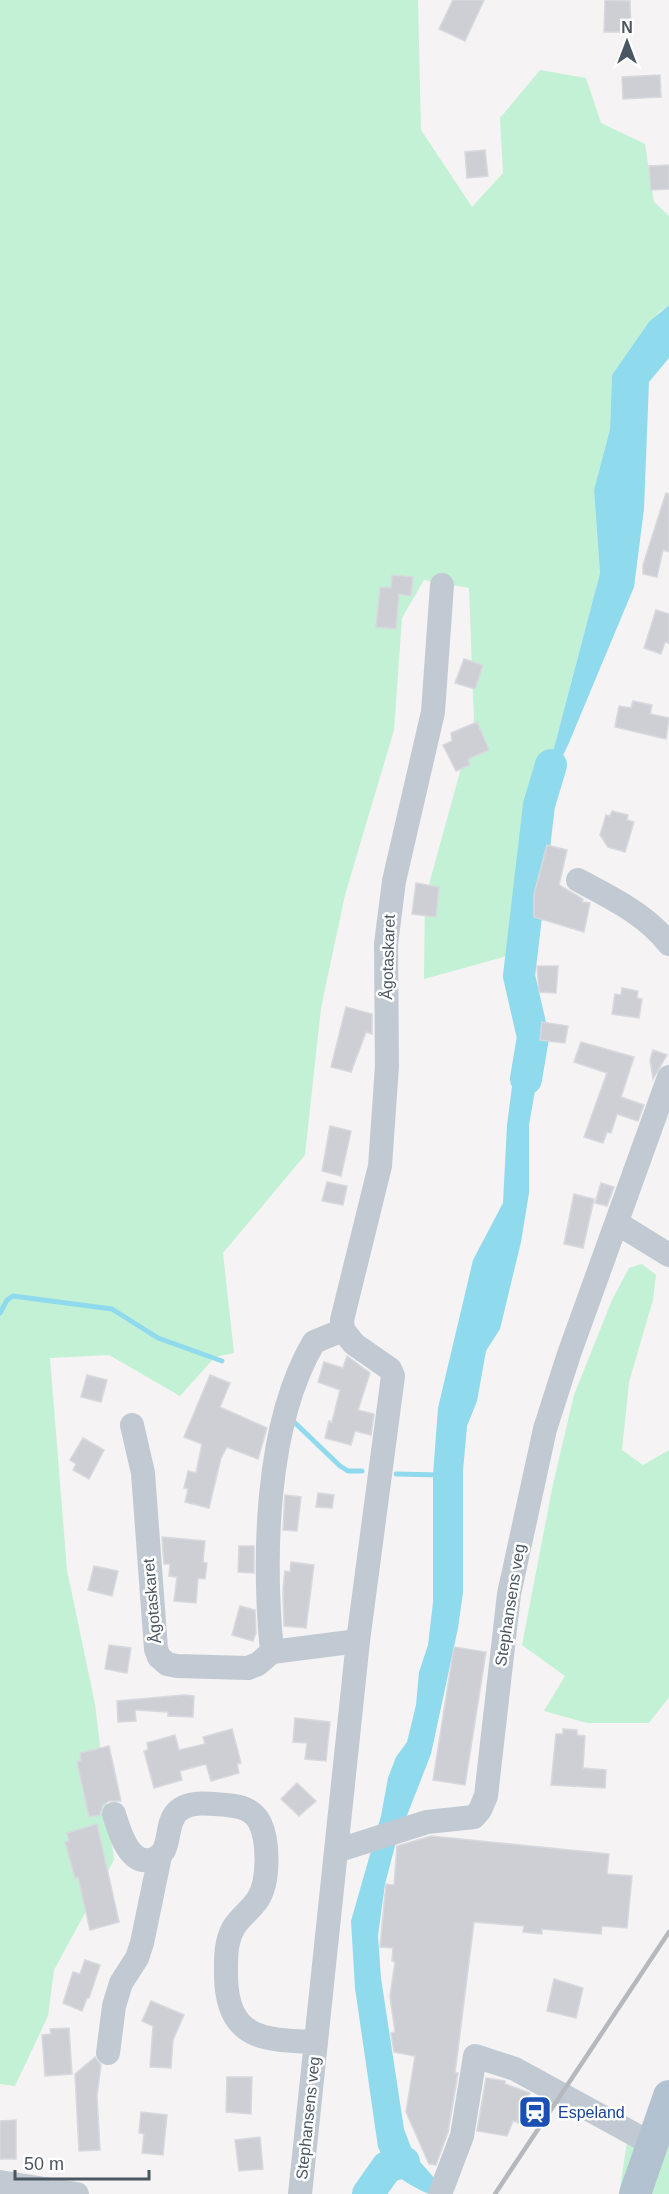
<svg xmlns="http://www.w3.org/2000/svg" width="669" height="2194" font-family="Arial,sans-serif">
<rect width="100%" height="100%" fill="#f5f3f3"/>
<path fill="#c3f1d5" d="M0 0H418L421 130 472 207 503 173 500 118 540 70 586 78 601 123 645 144 654 202 669 216V305L659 312 612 375 610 429 594 490 600 573 539 805 522 952 424 979 425 899 474 721 469 588 424 580 402 618 394 730 345 895 321 1008 305 1155 223 1253 234 1353 215 1357 180 1396 109 1355 50 1358 67 1570 95 1704 114 1860 54 1970 48 2016 15 2086 0 2084Z
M642 1264 656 1275 653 1300 629 1382 622 1450 643 1465 669 1450V1697L649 1723H587L544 1711 565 1676 522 1645 553 1484 574 1395 612 1300 629 1268Z
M629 2129 669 2134V2194H619Z"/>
<path fill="#90daee" d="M669 305V358L649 382 644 509 634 587 568 745 539 805 600 573 594 490 610 429 612 375 649 322Z
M533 1037 538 1057 537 1079 529 1125V1193L521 1242 500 1329 486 1351 477 1401 467 1426 463 1471V1592L458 1628 431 1754 395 1846 385 1884 378 1936 381 1978 404 2129 414 2155 436 2180 429 2194C404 2183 389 2173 378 2147L355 1988 351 1921 381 1816 388 1778 396 1757 407 1742 416 1705 419 1672 428 1645 433 1602V1475L438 1408 473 1260 503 1203 507 1125 516 1056Z"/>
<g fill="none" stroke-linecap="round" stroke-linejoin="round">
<path stroke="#90daee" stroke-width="5" d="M0 1313 7 1300 13 1296 112 1309 158 1338 222 1361
M292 1420 340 1466 348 1471H362
M396 1474 440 1475"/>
<path stroke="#90daee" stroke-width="32" d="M526 1079 533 1037 519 976 539 805 551 765
M368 2194 387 2167 404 2162"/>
</g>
<path fill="#cdcfd5" stroke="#d7d9de" stroke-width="1.5" d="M453 0H484L465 41 439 29Z
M605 0 630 1 631 32H604Z
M660 75 661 97 623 99 622 77Z
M485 150 488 176 467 178 465 152Z
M669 165V189L651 190 649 166Z
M666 493 669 494V552L663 550 657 577 643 574V565Z
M392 575 413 577 411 596 399 594 396 629 376 627 380 587 391 588Z
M656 610 669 614V643L665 642 661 654 644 648Z
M464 659 483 665 475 689 455 683Z
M633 701 652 705 650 714 669 718 666 739 615 727 619 706 631 708Z
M477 722 489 750 468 759 470 765 456 771 443 745 452 741 451 733Z
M612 811 628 815 627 820 634 822 625 852 608 847 600 835 606 815 610 816Z
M547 845 567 850 559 885 583 899 582 902 590 903 584 932 534 917V894Z
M416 883 439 887 436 917 412 914Z
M537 966H558L556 993 539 992Z
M622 988 638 991 637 998 642 999 639 1018 612 1014 615 994 621 995Z
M346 1007 372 1014V1034L366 1032 351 1072 331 1067Z
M542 1022 568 1026 565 1043 540 1040Z
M581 1042 634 1057 621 1097 644 1105 638 1121 617 1114 611 1133 607 1132 603 1143 584 1137 607 1073 574 1062Z
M653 1050 667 1055 653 1079 650 1060Z
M330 1126 351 1131 341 1176 322 1171Z
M327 1182 347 1186 343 1205 322 1201Z
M601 1183 614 1187 607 1206 595 1203Z
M574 1194 594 1199 583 1248 564 1244Z
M347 1356 370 1373 358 1410 374 1414 371 1435 355 1431 351 1445 325 1438 329 1421 332 1422 340 1390 318 1382 324 1362 343 1368Z
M87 1375 107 1380 101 1402 81 1397Z
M210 1375 230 1383 220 1407 267 1428 258 1459 227 1447 221 1458 209 1508 185 1502 188 1489 184 1488 188 1471 196 1473 202 1444 184 1437Z
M83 1438 104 1450 89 1479 73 1470 76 1464 70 1460Z
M318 1493 334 1495 332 1508 316 1507Z
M285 1495 301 1497 297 1531 283 1530Z
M162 1537 205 1541 203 1562 207 1563 205 1579 198 1578 196 1603 174 1601 177 1577 169 1576 170 1564H164Z
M239 1546H254V1573L238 1572Z
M291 1562 314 1565 306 1628 284 1626 283 1589 285 1571 290 1572Z
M94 1566 118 1571 112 1596 88 1590Z
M240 1606 255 1610 256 1633 253 1641 232 1635Z
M109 1645 131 1648 127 1673 105 1669Z
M454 1647 486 1652 465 1785 433 1780Z
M184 1695 194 1696 193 1717 168 1716V1712L135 1710 136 1721 118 1722 117 1701Z
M295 1718 330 1722 326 1761 305 1759 307 1743 293 1742Z
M232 1729 241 1763 237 1764 239 1773 211 1781 206 1764 180 1771 182 1780 154 1788 144 1751 148 1750 147 1743 175 1735 179 1750 205 1744 203 1737Z
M563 1729 577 1730V1735L585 1736 583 1768 606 1770 605 1788 551 1785 556 1734H563Z
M109 1746 121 1801H109L103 1805 100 1815 89 1817 77 1762 81 1760 80 1753Z
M297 1783 316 1801 299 1816 281 1799Z
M97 1824 119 1922 90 1930 78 1877 75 1878 65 1842 69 1841 67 1833Z
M431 1836 609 1854 607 1874 632 1876 627 1928 602 1926 601 1934 542 1929V1934L523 1932 524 1926 474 1922 455 2073H458L448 2132 436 2165 429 2164 406 2112 415 2056 394 2052 391 2033 395 2032 390 1996 395 1962 392 1961 393 1948 380 1947 386 1884 394 1885 397 1846Z
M85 1960 100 1965 89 1998H87L82 2011 63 2003 73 1972 80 1974Z
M554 1979 583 1988 576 2018 547 2011Z
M151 2001 184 2015 173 2040 171 2068 150 2067 153 2026 142 2021Z
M69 2028 72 2074 45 2076 42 2035 51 2034 50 2029Z
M95 2057 101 2065 97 2096 100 2150 79 2151 75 2074Z
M227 2077H252L251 2114 226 2112Z
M486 2078 505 2081V2084L530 2093 519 2123 513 2121 507 2136 477 2131Z
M141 2112 167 2115 163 2155 142 2153 144 2134 139 2133Z
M16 2120V2159H0V2121Z
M260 2137 263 2169 239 2171 235 2140Z"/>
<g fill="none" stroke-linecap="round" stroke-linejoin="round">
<path stroke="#c1cad2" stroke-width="24" d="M578 880C610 897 647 915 669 944
M617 1223 669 1255
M132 1425 143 1473 156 1649 159 1657 167 1664 177 1666 248 1668 258 1664 272 1652 358 1641
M272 1652C263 1559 265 1424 314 1342L343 1330
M114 1814C119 1830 128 1864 150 1860 156 1859 161 1855 164 1850 170 1838 167 1821 178 1811 190 1800 211 1804 226 1805 240 1806 253 1809 260 1823 269 1842 269 1882 258 1899 251 1910 240 1917 234 1927 225 1942 226 1960 226 1976 227 2040 264 2040 316 2042
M336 1851 427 1822 474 1817 480 1810 486 1796 509 1594 545 1429 569 1354 669 1077
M108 2053 114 2006 121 1983 137 1958 142 1943 160 1856
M0 2182 77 2194
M300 2194 358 1641 393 1376 390 1369 354 1344 343 1330 342 1320 380 1166 387 1066 386 944 394 881 433 712 442 585
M440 2194 462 2136 475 2056 515 2069 652 2144"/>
<path stroke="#b3c2d1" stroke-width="32" d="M635 2194 669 2096"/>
<path stroke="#b5b8bd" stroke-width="4.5" d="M495 2194 669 1932"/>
</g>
<defs>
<symbol id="station-square" viewBox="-11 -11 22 22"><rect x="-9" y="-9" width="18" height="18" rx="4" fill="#1a4fb4" stroke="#fff"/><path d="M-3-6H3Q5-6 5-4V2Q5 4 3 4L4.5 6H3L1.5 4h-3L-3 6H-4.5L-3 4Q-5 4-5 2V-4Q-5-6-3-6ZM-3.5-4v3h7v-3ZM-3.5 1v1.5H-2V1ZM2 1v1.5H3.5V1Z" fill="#fff"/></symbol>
</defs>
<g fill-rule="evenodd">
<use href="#station-square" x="516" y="2093" width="38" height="38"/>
</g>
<g text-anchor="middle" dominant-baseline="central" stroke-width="5" stroke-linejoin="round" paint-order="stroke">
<g font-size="16" fill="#4a5661" stroke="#fff">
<text transform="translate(388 957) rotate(-88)">Ågotaskaret</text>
<text transform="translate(152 1601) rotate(-95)">Ågotaskaret</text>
<text transform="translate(510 1605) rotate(-81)">Stephansens veg</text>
<text transform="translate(308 2118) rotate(-84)">Stephansens veg</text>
</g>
<g font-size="16" fill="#164399" stroke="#fff" text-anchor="start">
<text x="558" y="2112">Espeland</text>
</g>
</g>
<g transform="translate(627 42)" stroke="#ffffff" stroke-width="4.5" paint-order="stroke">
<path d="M0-4.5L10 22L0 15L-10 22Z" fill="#4a5661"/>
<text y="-9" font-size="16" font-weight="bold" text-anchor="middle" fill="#4a5661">N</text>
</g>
<path d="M15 2170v9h134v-9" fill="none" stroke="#4a5661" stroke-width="3"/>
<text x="24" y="2170" font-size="18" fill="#4a5661" stroke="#ffffff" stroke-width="4.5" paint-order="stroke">50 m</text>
</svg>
